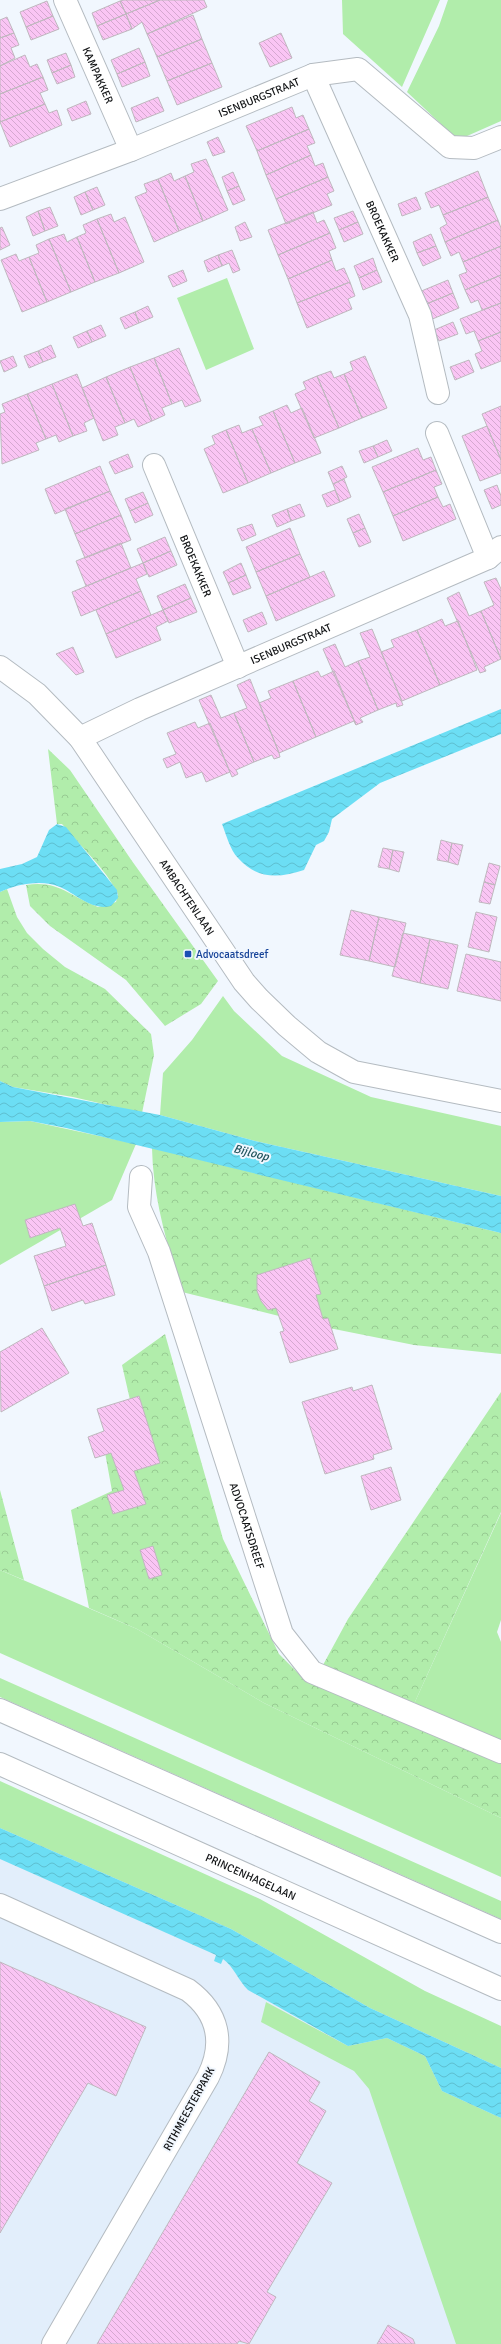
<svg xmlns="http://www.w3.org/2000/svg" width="501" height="2344" font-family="Signika,sans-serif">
<defs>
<pattern id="forest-crowns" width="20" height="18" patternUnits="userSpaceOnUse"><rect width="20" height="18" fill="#b1edab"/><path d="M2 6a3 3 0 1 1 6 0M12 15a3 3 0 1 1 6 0" fill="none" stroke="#97ca92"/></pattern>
<pattern id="water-waves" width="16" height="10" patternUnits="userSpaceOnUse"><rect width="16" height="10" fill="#6cdef4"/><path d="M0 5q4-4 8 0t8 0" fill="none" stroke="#5dbed0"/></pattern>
<pattern id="building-back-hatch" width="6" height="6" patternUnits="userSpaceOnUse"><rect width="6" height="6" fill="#fac5f4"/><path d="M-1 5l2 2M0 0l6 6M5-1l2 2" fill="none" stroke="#d5a8d0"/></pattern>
</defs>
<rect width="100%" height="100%" fill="#f1f7fe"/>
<path fill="#e2eefb" d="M0 1807 501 2047V2344H0Z"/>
<path fill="#b1edab" d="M342 0H440L402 87 343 34Z
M448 0H501V121L458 140 407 92 439 26Z
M227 278 254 349 206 370 177 298Z
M223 996 234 1011 282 1056 371 1097 501 1126V1196L255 1141 160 1115 163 1073 192 1040Z
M30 1121 136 1144 112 1200 0 1265V1122Z
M501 1513V1620L497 1632 501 1642V1741L414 1704Z
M0 1570 137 1629 264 1703 501 1818V1877L0 1653Z
M0 1678 501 1901V1919L0 1697Z
M0 1781 260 1899 425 1991 501 2026V2068L370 2008 231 1929 0 1828Z
M266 2002 348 2046 387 2038 425 2056 442 2091 501 2118V2344H456L369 2089 354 2071 261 2022Z"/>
<path fill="url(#forest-crowns)" d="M48 749 70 770 132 861 218 981 201 1004 165 1026 126 980 50 926 30 906 26 885C59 880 69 896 98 907L116 902 118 894C105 868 81 847 62 824H57Z
M7 889 17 917 27 933 43 949 65 967 105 989 151 1034 154 1055 142 1113 73 1097 13 1087 0 1081V892Z
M152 1148 501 1233V1354L414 1345 319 1326 182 1292C167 1244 153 1198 152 1148Z
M165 1334 223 1539 279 1654 304 1679 501 1764V1818L264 1703 137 1629 89 1608 71 1510 112 1491 102 1436 136 1426 122 1365Z
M501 1392V1512L414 1704 323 1665 348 1619Z
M0 1490 24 1580 0 1570Z"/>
<path fill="url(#water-waves)" d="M501 709V734L380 783 332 819 329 832 324 841 316 845 304 870C279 878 258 880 238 858 230 850 226 834 222 824Z
M57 824 66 827 117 890 118 898 111 906C92 911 76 894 60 887 43 879 16 884 0 892V869L22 864 37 857 49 830Z
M0 1081 13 1087 160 1115 255 1141 501 1196V1233L66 1128 30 1121 0 1122Z
M0 1828 231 1929 370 2008 501 2068V2118L442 2091 425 2056 387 2038 348 2046 248 1990C238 1980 234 1967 223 1959L221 1964 214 1961 216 1955 0 1859Z"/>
<path fill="url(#building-back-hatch)" stroke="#bfb8be" d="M124 0H160L126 14 120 1Z
M160 0H204L207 7 147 34 142 22 132 29 126 14Z
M47 1 53 16 26 27 20 12Z
M120 1 126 14 97 26 92 13Z
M126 14 132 29 103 40 97 26Z
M193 15 202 39 157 57 147 34Z
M53 16 59 29 31 40 26 27Z
M7 17 14 33 0 38V20Z
M14 33 19 45 11 48 15 58 0 66V38Z
M281 33 292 58 270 67 259 43Z
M202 39 212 63 167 81 157 57Z
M139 48 145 62 117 74 111 60Z
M66 53 71 65 52 73 47 60Z
M25 55 30 67 37 64 43 77 0 94V66Z
M145 62 150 76 122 87 117 74Z
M212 63 222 87 177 105 167 81Z
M71 65 75 77 57 84 52 73Z
M43 77 48 90 40 93 45 104 0 122V94Z
M158 97 164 111 136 122 131 108Z
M86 101 91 114 72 121 67 109Z
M45 104 49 113 57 110 62 125 10 147 0 122Z
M292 107 296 118 303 115 309 129 257 151 246 126Z
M309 129 315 143 307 146 311 155 266 175 257 151Z
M218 137 225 152 213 156 207 142Z
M311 155 315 166 323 163 328 177 276 199 266 175Z
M206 159 228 210 203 221 185 176 194 172 191 164Z
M478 171 488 197 443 215 439 205 431 208 425 193Z
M233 172 239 186 227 191 222 177Z
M171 173 174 181 185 176 203 221 179 231 158 179Z
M328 177 334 191 327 194 332 205 286 224 276 199Z
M158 179 179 231 154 242 135 197 147 192 144 184Z
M239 186 245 200 233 205 227 191Z
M97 187 105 205 93 210 85 192Z
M85 192 93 210 81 215 74 197Z
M416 197 421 209 402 216 398 204Z
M488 197 498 220 445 242 440 228 447 224 443 215Z
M50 207 58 226 45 231 38 211Z
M38 211 45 231 33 236 26 217Z
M353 211 358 222 339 230 334 218Z
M313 212 317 223 324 220 330 233 278 255 268 230Z
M111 214 114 222 125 217 144 262 119 273 97 219Z
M97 219 119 273 95 282 77 237 86 233 83 225Z
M498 220 501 228V246L463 262 459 252 451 256 445 242Z
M245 222 252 237 240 241 235 227Z
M358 222 363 234 344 242 339 230Z
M2 227 10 245 0 250V228Z
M330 233 336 248 329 251 332 260 288 279 278 255Z
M64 234 67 242 77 237 95 282 71 292 49 239Z
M431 234 436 246 417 253 413 242Z
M49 239 71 292 47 302 29 257 39 253 36 245Z
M436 246 441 258 423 266 417 253Z
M501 246V275L465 290 459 275 467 272 463 262Z
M232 250 240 270 233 273 229 263 222 266 218 255Z
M16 254 19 261 29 257 47 302 22 312 1 260Z
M218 255 222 266 208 272 204 261Z
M373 258 377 270 359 278 354 266Z
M332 260 336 271 344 268 350 282 297 303 288 279Z
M183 270 187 281 173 287 168 276Z
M377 270 382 282 363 290 359 278Z
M501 275V303L482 310 478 300 471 303 465 290Z
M448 280 453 293 424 305 419 292Z
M350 282 355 296 348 299 352 309 307 328 297 303Z
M453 293 459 308 430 320 424 305Z
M501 303V332L478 341 474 331 466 334 460 319Z
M148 306 153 317 139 323 135 312Z
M135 312 139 323 125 329 120 318Z
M453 322 458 334 439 341 434 330Z
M101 325 106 336 92 342 87 331Z
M87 331 92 342 78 348 73 337Z
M501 332V361L481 369 475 354 482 351 478 341Z
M51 345 56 357 43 362 38 351Z
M179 348 201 401 185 407 182 400 172 404 154 358Z
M38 351 43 362 29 368 24 356Z
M13 356 17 366 4 372 0 361Z
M365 356 387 408 362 418 344 374 353 370 350 362Z
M154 358 172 404 162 408 165 415 152 421 130 367Z
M469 360 474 372 455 380 450 367Z
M130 367 152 421 138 427 134 419 125 423 106 377Z
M331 371 334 378 344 374 362 418 339 428 317 376Z
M77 374 94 418 84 423 87 431 73 436 52 384Z
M317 376 339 428 314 438 295 394 306 389 303 382Z
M106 377 125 423 115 427 118 435 103 441 82 388Z
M52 384 73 436 59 442 56 435 46 439 27 394Z
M27 394 46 439 36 443 39 450 2 464 0 414 5 412 2 404Z
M287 405 291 413 302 408 321 453 295 463 273 411Z
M501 406V460L482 414Z
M273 411 295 463 271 473 252 429 263 425 259 417Z
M239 425 242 433 252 429 271 473 248 483 226 430Z
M487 426 501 460V473L480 481 462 436Z
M226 430 248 483 223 493 204 449 215 444 212 436Z
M387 440 392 451 378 457 373 446Z
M373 446 378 457 364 463 359 451Z
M418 448 423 460 431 457 436 470 383 492 372 467Z
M128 454 133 467 115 474 109 462Z
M100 466 110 491 55 514 45 489Z
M342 466 347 477 333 484 328 472Z
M436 470 442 484 434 487 438 497 393 516 383 492Z
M344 479 351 497 340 502 333 484Z
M497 485 501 496V505L492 509 484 490Z
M335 490 340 502 327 507 322 495Z
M110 491 121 515 75 534 65 509Z
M143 492 148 503 130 511 125 499Z
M438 497 443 507 450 504 456 519 403 541 393 516Z
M148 503 153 515 135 523 130 511Z
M300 504 305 516 291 521 287 509Z
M287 509 291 521 277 527 272 515Z
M359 514 365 528 353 533 347 519Z
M121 515 131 540 85 558 75 534Z
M252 524 256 535 242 541 237 529Z
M290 528 300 554 256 572 246 547Z
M365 528 371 542 359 547 353 533Z
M165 537 171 551 143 563 137 549Z
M121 543 131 568 86 586 76 561Z
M171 551 177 565 149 577 143 563Z
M300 554 310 577 266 596 256 572Z
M143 563 147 574 136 579 141 591 81 616 72 592Z
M241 563 246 575 228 583 223 572Z
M324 571 335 596 276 621 266 596Z
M246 575 251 588 233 595 228 583Z
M496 578 501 589V659L481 611 494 605 484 582Z
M185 584 191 598 163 610 157 596Z
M141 591 151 615 106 634 96 610Z
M459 592 469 616 481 611 501 659 484 667 486 671 480 673 447 598Z
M191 598 197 612 169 623 163 610Z
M163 610 168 621 156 627 161 640 116 658 106 634Z
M262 612 267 624 248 632 243 620Z
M442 619 445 626 458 621 477 670 440 685 417 630Z
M372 629 403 705 397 707 396 703 378 710 358 661 370 657 360 633Z
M417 630 440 685 402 701 381 652 394 647 391 640Z
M335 644 345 667 358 661 378 710 360 718 363 722 356 725 323 649Z
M73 647 84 672 76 675 56 654Z
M318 671 321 677 334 671 356 725 354 721 316 737 293 681Z
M250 679 279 753 280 757 274 759 272 755 254 762 234 713 247 708 237 685Z
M293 681 316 737 279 753 259 703 271 698 268 691Z
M211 695 221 718 234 713 254 762 236 770 238 774 232 777 199 700Z
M195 722 198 728 210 723 230 772 206 782 202 772 186 778 180 762 167 768 163 759 176 754 167 733Z
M441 840 452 843 448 862 437 860Z
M452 843 463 845 458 865 448 862Z
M383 848 393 850 389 869 378 867Z
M393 850 404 852 399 872 389 869Z
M489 863 500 866 495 885 484 882Z
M484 882 495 885 490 904 479 902Z
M351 910 379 917 369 961 340 955Z
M476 912 497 917 489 952 468 947Z
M379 917 406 923 395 967 369 961Z
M403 933 430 939 420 983 392 976Z
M430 939 458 945 448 989 420 983Z
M466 954 501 962V1001L457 991Z
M75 1204 83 1226 92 1223 106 1265 44 1286 34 1256 66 1246 60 1228 30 1238 25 1220Z
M310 1258 321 1294 316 1295 323 1319 328 1318 338 1349 290 1363 280 1332 284 1331 276 1308 268 1310 261 1301 257 1291V1275Z
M106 1265 115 1295 85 1304 83 1300 52 1311 44 1286Z
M42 1328 69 1373 1 1412 0 1352Z
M372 1385 392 1449 373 1455 374 1459 325 1474 302 1402 352 1387 353 1391Z
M139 1396 160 1463 134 1471 146 1504 113 1514 107 1495 124 1490 111 1453 95 1458 88 1437 104 1431 97 1409Z
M391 1467 401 1500 371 1510 361 1476Z
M153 1546 162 1575 149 1579 140 1550Z
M0 1962 146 2027 116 2096 88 2083 0 2233Z
M269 2052 320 2082 309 2101 326 2111 297 2163 332 2183 267 2292 276 2297 249 2344 239 2341 237 2344H97Z
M388 2325 413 2339 415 2344H377Z"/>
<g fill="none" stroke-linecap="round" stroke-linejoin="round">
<defs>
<g id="minor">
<path id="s1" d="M65 0 131 150"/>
<path id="s2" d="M313 75 420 315 438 393"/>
<path id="s3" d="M0 199 131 150 313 75 358 69 450 147 474 148 501 137"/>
<path d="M437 433 488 558"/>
<path id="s4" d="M154 465 238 667"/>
<path id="s5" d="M0 667 37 694 80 738 244 982 259 999 287 1026 318 1052 354 1072 501 1101"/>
<path id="s6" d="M80 738 140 709 488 558 501 547"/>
<path id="s7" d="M141 1177 139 1207 159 1252 282 1634 312 1672 501 1752"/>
<path d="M0 1905 188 1990C219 2013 225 2043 208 2077L53 2344"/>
</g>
<g id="major">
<path d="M0 1710 501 1932"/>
<path id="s8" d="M0 1764 501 1989"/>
</g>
</defs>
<use href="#minor" stroke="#b4bbc1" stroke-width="24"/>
<use href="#major" stroke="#b4bbc1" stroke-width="24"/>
<use href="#minor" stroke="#fff" stroke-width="22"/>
<use href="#major" stroke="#fff" stroke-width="22"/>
</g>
<rect fill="#1a4fb4" stroke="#f1f7fe" stroke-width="1.5" x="184" y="950" width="8" height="8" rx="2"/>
<g text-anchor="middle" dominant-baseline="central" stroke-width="4" stroke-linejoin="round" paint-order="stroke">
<g font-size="11" fill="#111315" stroke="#f1f7fe">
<text stroke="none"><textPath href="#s1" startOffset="82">KAMPAKKER</textPath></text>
<text stroke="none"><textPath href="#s3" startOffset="278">ISENBURGSTRAAT</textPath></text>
<text stroke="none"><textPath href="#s2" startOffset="171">BROEKAKKER</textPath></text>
<text stroke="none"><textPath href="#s4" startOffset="109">BROEKAKKER</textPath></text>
<text stroke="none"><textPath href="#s6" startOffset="231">ISENBURGSTRAAT</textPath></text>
<text stroke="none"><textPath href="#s5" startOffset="299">AMBACHTENLAAN</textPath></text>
<text stroke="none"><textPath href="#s7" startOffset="367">ADVOCAATSDREEF</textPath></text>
<text stroke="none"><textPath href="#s8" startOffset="275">PRINCENHAGELAAN</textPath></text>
<text transform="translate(189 2109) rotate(-61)">RITHMEESTERPARK</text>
</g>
<g font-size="11" fill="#164399" stroke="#f1f7fe" text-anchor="start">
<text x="196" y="954">Advocaatsdreef</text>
</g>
<g font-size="12" font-style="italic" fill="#23555e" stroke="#f1f7fe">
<text transform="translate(251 1153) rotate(14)">Bijloop</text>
</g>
</g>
</svg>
